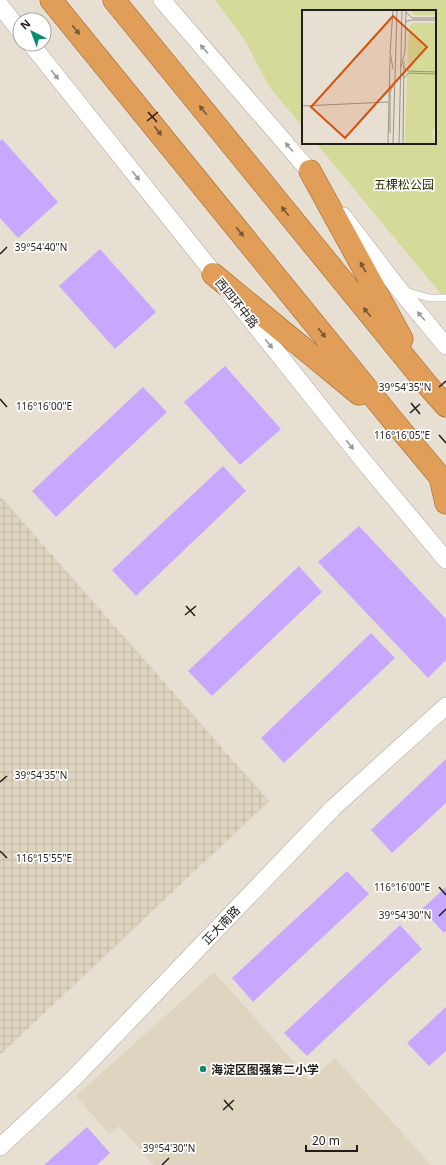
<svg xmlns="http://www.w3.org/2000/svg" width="446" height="1165" font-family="'Noto Sans','Noto Sans SC',sans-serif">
<defs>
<pattern id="industrial-grid" width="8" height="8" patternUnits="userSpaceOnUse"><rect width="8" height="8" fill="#ded4c0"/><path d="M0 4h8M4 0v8" fill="none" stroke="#beb6a4"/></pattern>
</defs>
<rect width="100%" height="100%" fill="#e7e0d2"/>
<path fill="#ded4c0" d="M214 972 310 1080 335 1058 431 1165H154L119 1126 109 1134 76 1096Z"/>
<path fill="url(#industrial-grid)" d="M0 496 269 801 0 1055Z"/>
<path fill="#d4da97" d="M215 0H446V300L316 143H435V11H303V127L270 88 244 39Z"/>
<path fill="#c8a8fe" d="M2 139 58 202 18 238 0 218V141Z
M100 249 156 312 115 349 59 286Z
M225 366 281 429 240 465 184 402Z
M143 387 167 412 56 517 32 491Z
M223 466 246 491 136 596 112 570Z
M359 526 446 619V660L428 678 318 562Z
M299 566 322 592 212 696 188 671Z
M371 633 395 658 284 763 261 738Z
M446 759V803L392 853 371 830Z
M347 871 369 894 253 1002 232 978Z
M446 887V931L444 933 422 909Z
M400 925 422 949 307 1056 284 1033Z
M446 1007V1051L429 1066 407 1043Z
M87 1127 110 1153 97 1165H44Z"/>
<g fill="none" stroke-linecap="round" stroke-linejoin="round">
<defs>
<path id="service" d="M405 291 429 298H446"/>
<path id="tertiary" d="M162 0 317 180
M0 5 20 31
M31 44 365 463 446 560
M343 216 398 288 446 346
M0 1147 74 1078 333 808 446 706"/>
<path id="trunk" d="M51 0 395 423 446 484
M114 0 429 387 446 406
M310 171 402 339
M213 274 359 394
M440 477 446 503"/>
</defs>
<use href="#service" stroke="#aba597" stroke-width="8"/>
<use href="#tertiary" stroke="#aba597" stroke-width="18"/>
<use href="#trunk" stroke="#986127" stroke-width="23"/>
<use href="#service" stroke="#fff" stroke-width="7"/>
<use href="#tertiary" stroke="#fff" stroke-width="17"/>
<use href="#trunk" stroke="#e09e58" stroke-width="22"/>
</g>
<defs><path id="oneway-solid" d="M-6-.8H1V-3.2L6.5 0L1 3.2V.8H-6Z"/></defs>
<g fill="#775835">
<use href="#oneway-solid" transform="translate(76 30) rotate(51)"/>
<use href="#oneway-solid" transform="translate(203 110) rotate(-129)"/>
<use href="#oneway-solid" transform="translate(158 131) rotate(51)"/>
<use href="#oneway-solid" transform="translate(285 211) rotate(-129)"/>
<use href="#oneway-solid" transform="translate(240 232) rotate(51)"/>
<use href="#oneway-solid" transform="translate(363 267) rotate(-119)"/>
<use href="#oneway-solid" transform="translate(367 312) rotate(-129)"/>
<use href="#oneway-solid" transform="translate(322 333) rotate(51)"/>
</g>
<g fill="#9b9a98">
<use href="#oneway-solid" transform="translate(204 49) rotate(-131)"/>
<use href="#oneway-solid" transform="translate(55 75) rotate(52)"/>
<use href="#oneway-solid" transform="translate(289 147) rotate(-131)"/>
<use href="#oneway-solid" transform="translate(136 176) rotate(52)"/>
<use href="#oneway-solid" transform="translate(421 316) rotate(-130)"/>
<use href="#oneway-solid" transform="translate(269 344) rotate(51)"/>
<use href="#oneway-solid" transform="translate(350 445) rotate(51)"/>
</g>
<path fill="none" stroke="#211e19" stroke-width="1.5" d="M148 112 157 122M147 121 158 112M0 254 7 247M439 387 446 381M0 399 7 407M411 403 420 414M410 413 420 404M439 435 446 443M186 606 195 616M185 615 196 606M0 782 7 776M0 851 7 858M439 887 446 895M439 916 446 909M224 1100 233 1110M223 1110 234 1100M162 1165 169 1158"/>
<circle fill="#0e8c71" stroke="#fff" stroke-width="1.5" cx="203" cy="1069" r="4"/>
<g text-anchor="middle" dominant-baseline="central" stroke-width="3.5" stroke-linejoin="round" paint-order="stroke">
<g font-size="12" fill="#2d2f03" stroke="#fff">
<text x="404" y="184">五棵松公园</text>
</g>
<g font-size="12" fill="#211e19" stroke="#fff">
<text transform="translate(237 303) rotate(51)">西四环中路</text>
<text transform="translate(221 925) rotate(-46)">正大南路</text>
</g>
<g font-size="12" font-weight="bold" fill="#211e19" stroke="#fff" text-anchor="start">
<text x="211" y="1069">海淀区图强第二小学</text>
</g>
</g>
<g transform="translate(302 10)">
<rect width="134" height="134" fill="#e7e0d2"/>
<path d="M134 0V5H111L110 1ZM111 13H133L134 116 130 122 133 134H103L106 32 108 15Z" fill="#d4da97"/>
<path fill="none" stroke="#989288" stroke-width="1" d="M104 2 110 8H134M103 12 109 10H134M103 41 104 0M88 42 91 59M88 43 91 0M101 56 106 61 134 62M99 57 103 41M102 68 107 63 134 64M0 96 86 92M88 123V82L91 76M86 134 88 47M91 134 95 0M97 134 100 0M101 134 102 51"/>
<path fill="#d4530d" fill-opacity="0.15" stroke="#d4530d" stroke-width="2" d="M91 6 125 37 43 128 9 97Z"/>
<rect width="134" height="134" fill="none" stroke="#211e19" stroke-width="2"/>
</g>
<g font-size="10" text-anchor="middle" fill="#211e19" stroke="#fff" stroke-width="3.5" stroke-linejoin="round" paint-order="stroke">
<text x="41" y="251">39°54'40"N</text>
<text x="405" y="391">39°54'35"N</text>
<text x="44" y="410">116°16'00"E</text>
<text x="402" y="439">116°16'05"E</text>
<text x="41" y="779">39°54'35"N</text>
<text x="44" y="862">116°15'55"E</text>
<text x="402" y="891">116°16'00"E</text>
<text x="405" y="919">39°54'30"N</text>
<text x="169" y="1152">39°54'30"N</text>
</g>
<g transform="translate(32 32) rotate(318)"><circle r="19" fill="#ffffff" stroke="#a6a5a3"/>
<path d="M0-3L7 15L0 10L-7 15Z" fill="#0e8c71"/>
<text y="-6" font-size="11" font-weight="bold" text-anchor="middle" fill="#211e19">N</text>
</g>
<path d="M306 1145v6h51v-6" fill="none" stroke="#211e19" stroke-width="2"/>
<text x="312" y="1145" font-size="12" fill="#211e19" stroke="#ffffff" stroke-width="3" paint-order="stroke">20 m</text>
</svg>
